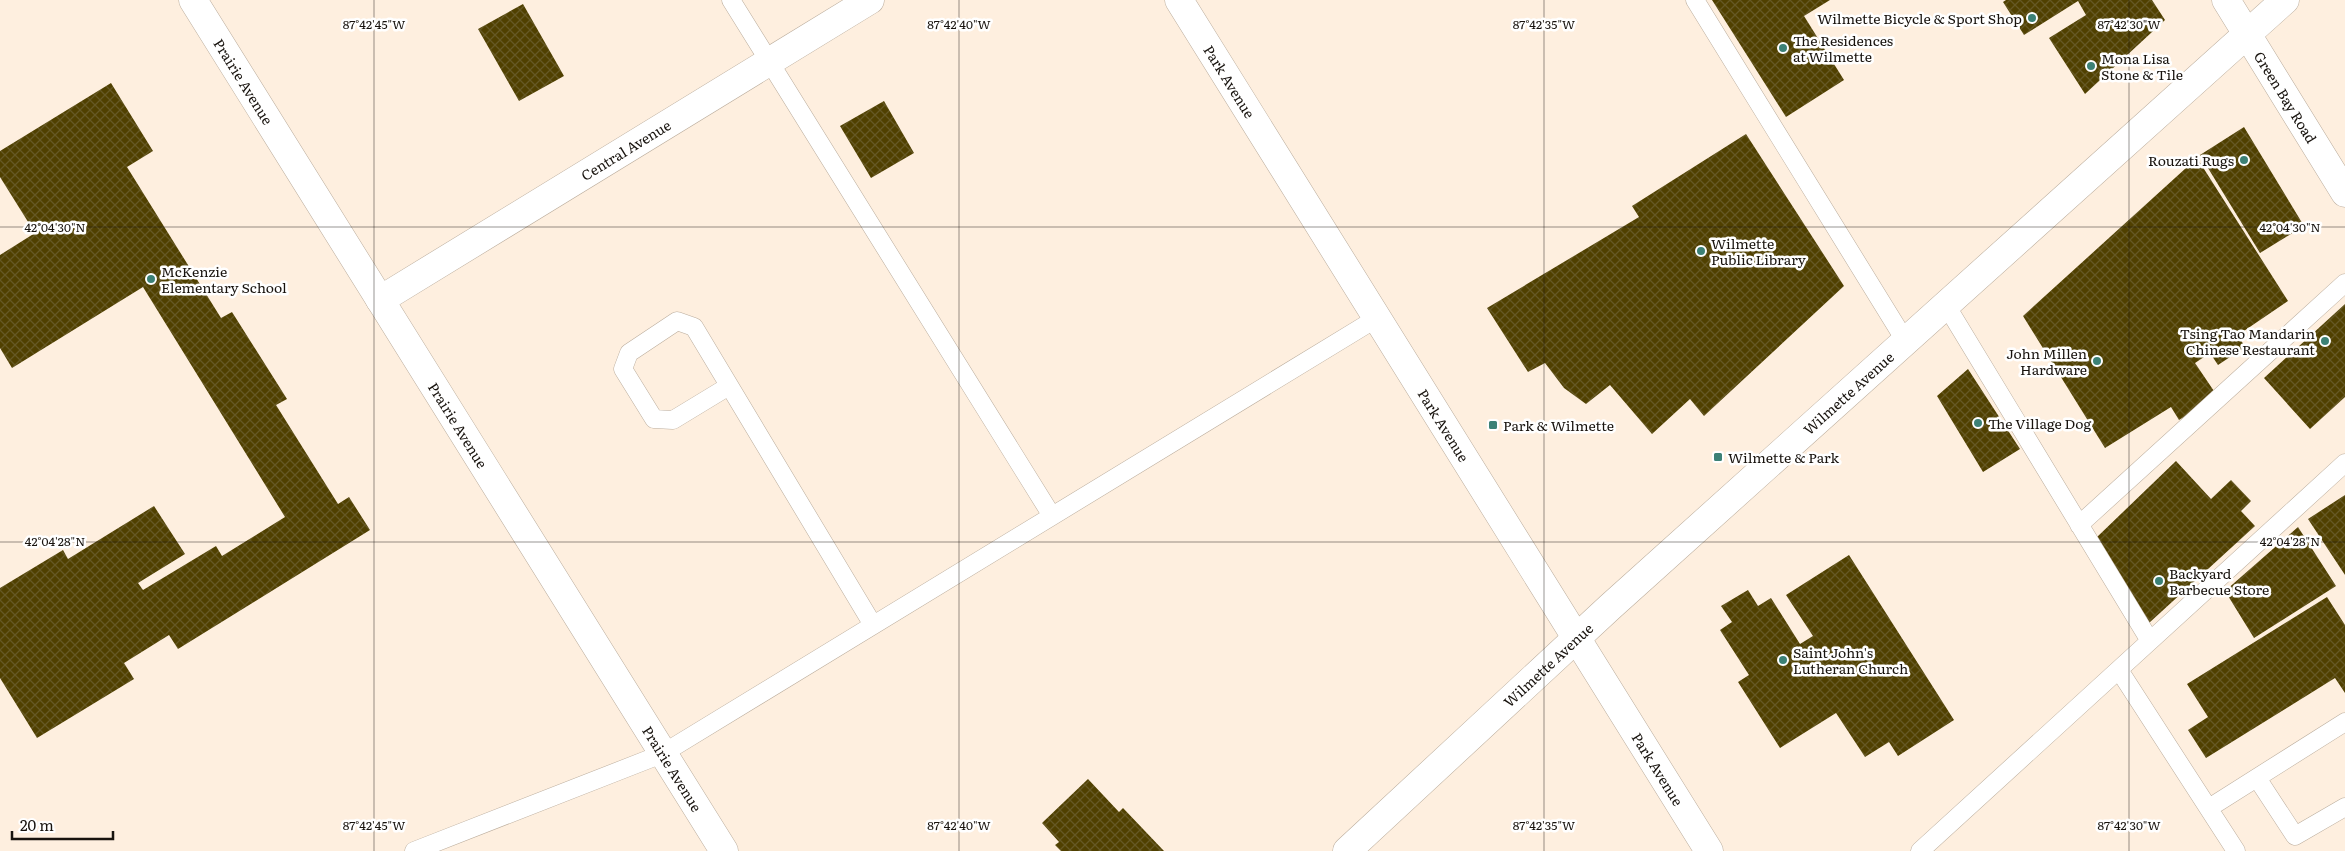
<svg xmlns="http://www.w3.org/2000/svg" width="2345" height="851" font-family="Literata,serif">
<defs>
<pattern id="building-cross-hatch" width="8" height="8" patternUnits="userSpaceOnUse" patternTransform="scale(1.25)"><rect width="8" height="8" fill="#504000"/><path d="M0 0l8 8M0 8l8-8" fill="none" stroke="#655825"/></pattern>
</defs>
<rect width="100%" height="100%" fill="#feefdf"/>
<path fill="url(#building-cross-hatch)" d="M1712 0H1830L1804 16 1844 80 1786 117Z
M2006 0H2152L2165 20 2085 94 2049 38 2086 15 2078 1 2024 35 2003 2Z
M523 4 564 76 519 101 478 29Z
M111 83 153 151 127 167 221 318 232 312 287 399 276 405 338 504 349 497 370 530 178 649 169 635 124 663 134 679 37 738 0 678V588L63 550 68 559 154 506 185 554 138 583 143 590 216 546 222 556 285 517 143 287 12 368 0 348V255L35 233 0 177V151Z
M884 101 914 153 871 178 840 126Z
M2244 127 2304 226 2260 253 2200 155Z
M1746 134 1844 286 1704 416 1690 399 1652 434 1610 385 1586 404 1564 388 1545 363 1528 372 1487 308 1639 217 1632 206Z
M2197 158 2288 301 2238 335 2245 347 2218 365 2210 353 2195 363 2218 397 2179 420 2171 407 2105 448 2023 316Z
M2345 304V397L2310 429 2264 378Z
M1968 369 2020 449 1983 472 1937 396Z
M2176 461 2211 499 2231 480 2251 501 2241 511 2255 526 2149 623 2096 538Z
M2345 495V575L2308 519Z
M2298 527 2336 586 2254 638 2225 591Z
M1849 555 1954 720 1898 756 1889 742 1865 757 1836 713 1780 748 1738 682 1749 675 1720 630 1732 622 1721 606 1748 590 1758 606 1771 598 1800 644 1813 636 1786 595Z
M2327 597 2345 625V693L2335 678 2206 758 2188 730 2208 717 2187 684Z
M1088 779 1119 812 1123 808 1164 851H1061L1055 845 1059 842 1042 823Z"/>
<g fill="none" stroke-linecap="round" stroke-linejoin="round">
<defs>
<path id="lane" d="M731 0 1052 516
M1695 0 1906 342
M1946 305 2150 641
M729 386 673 420 654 419 623 369 629 353 677 321 694 327 873 625
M2079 525 2345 283
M2119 670 2236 851
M2257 778 2295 836 2345 807
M2209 808 2345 722
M414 851 662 754 1377 318
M1920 851 2345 463"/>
<g id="street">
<path id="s1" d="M193 0 724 851"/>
<path id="s2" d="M1179 0 1709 851"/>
<path id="s3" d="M380 300 870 0"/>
</g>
<g id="secondary">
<path id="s4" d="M2226 0 2345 193"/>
<path id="s5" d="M1347 851 1610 607 2285 0"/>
</g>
</defs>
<use href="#lane" stroke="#bbad9d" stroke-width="19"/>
<use href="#street" stroke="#bbad9d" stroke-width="29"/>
<use href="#secondary" stroke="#bbad9d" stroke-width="29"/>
<use href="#lane" stroke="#fff" stroke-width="18"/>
<use href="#street" stroke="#fff" stroke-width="28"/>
<use href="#secondary" stroke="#fff" stroke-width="28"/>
</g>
<path fill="none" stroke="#18130e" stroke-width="1" stroke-opacity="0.45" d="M374 0V851M959 0V851M1544 0V851M2129 0V851M0 227H2345M0 542H2345"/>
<g fill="#3c8176" stroke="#fff" stroke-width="2">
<circle cx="2032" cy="18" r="5"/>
<circle cx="1783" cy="48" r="5"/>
<circle cx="2091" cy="66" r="5"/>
<circle cx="2244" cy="160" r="5"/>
<circle cx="1701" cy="251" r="5"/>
<circle cx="151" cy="279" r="5"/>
<circle cx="2325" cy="341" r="5"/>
<circle cx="2097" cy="361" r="5"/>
<circle cx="1978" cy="423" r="5"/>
<rect x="1488" y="420" width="10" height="10" rx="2.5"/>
<rect x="1713" y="452" width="10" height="10" rx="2.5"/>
<circle cx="2159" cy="581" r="5"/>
<circle cx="1783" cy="660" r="5"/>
</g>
<g text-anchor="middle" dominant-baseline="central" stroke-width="5" stroke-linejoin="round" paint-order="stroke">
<g font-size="14" fill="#18130e" stroke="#fff" text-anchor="start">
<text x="2022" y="18" text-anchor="end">Wilmette Bicycle &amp; Sport Shop</text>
<text x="1793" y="40">The Residences<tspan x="1793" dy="16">at Wilmette</tspan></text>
<text x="2101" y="58">Mona Lisa<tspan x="2101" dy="16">Stone &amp; Tile</tspan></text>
<text x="2234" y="160" text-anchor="end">Rouzati Rugs</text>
<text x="1711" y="243">Wilmette<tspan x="1711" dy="16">Public Library</tspan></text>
<text x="161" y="271">McKenzie<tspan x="161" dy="16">Elementary School</tspan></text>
<text x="2315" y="333" text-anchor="end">Tsing Tao Mandarin<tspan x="2315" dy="16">Chinese Restaurant</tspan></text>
<text x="2087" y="353" text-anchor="end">John Millen<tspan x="2087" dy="16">Hardware</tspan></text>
<text x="1988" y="423">The Village Dog</text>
<text x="1503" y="425">Park &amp; Wilmette</text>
<text x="1728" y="457">Wilmette &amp; Park</text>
<text x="2169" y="573">Backyard<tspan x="2169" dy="16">Barbecue Store</tspan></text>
<text x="1793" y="652">Saint John's<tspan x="1793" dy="16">Lutheran Church</tspan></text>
</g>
<g font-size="14" fill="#18130e" stroke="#fff">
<text stroke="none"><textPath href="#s1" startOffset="96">Prairie Avenue</textPath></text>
<text stroke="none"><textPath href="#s2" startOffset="96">Park Avenue</textPath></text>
<text stroke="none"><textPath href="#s4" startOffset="114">Green Bay Road</textPath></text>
<text stroke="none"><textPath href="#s3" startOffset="288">Central Avenue</textPath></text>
<text stroke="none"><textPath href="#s5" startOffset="679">Wilmette Avenue</textPath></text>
<text stroke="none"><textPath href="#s1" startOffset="501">Prairie Avenue</textPath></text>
<text stroke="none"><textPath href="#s2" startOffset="501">Park Avenue</textPath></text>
<text stroke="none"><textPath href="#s5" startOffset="274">Wilmette Avenue</textPath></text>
<text stroke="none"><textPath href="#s2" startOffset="906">Park Avenue</textPath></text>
<text stroke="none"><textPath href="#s1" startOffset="906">Prairie Avenue</textPath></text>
</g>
</g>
<g font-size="12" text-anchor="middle" fill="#18130e" stroke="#fff" stroke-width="5" stroke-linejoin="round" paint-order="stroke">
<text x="374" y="29">87°42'45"W</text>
<text x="959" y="29">87°42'40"W</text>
<text x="1544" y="29">87°42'35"W</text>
<text x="2129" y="29">87°42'30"W</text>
<text x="55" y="232">42°04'30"N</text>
<text x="2290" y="232">42°04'30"N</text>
<text x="55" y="546">42°04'28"N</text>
<text x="2290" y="546">42°04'28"N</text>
<text x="374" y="830">87°42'45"W</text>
<text x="959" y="830">87°42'40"W</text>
<text x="1544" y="830">87°42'35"W</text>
<text x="2129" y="830">87°42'30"W</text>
</g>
<path d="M12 831v8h101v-8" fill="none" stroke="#18130e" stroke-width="2.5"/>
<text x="20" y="831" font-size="15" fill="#18130e" stroke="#ffffff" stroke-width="4" paint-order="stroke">20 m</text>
</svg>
